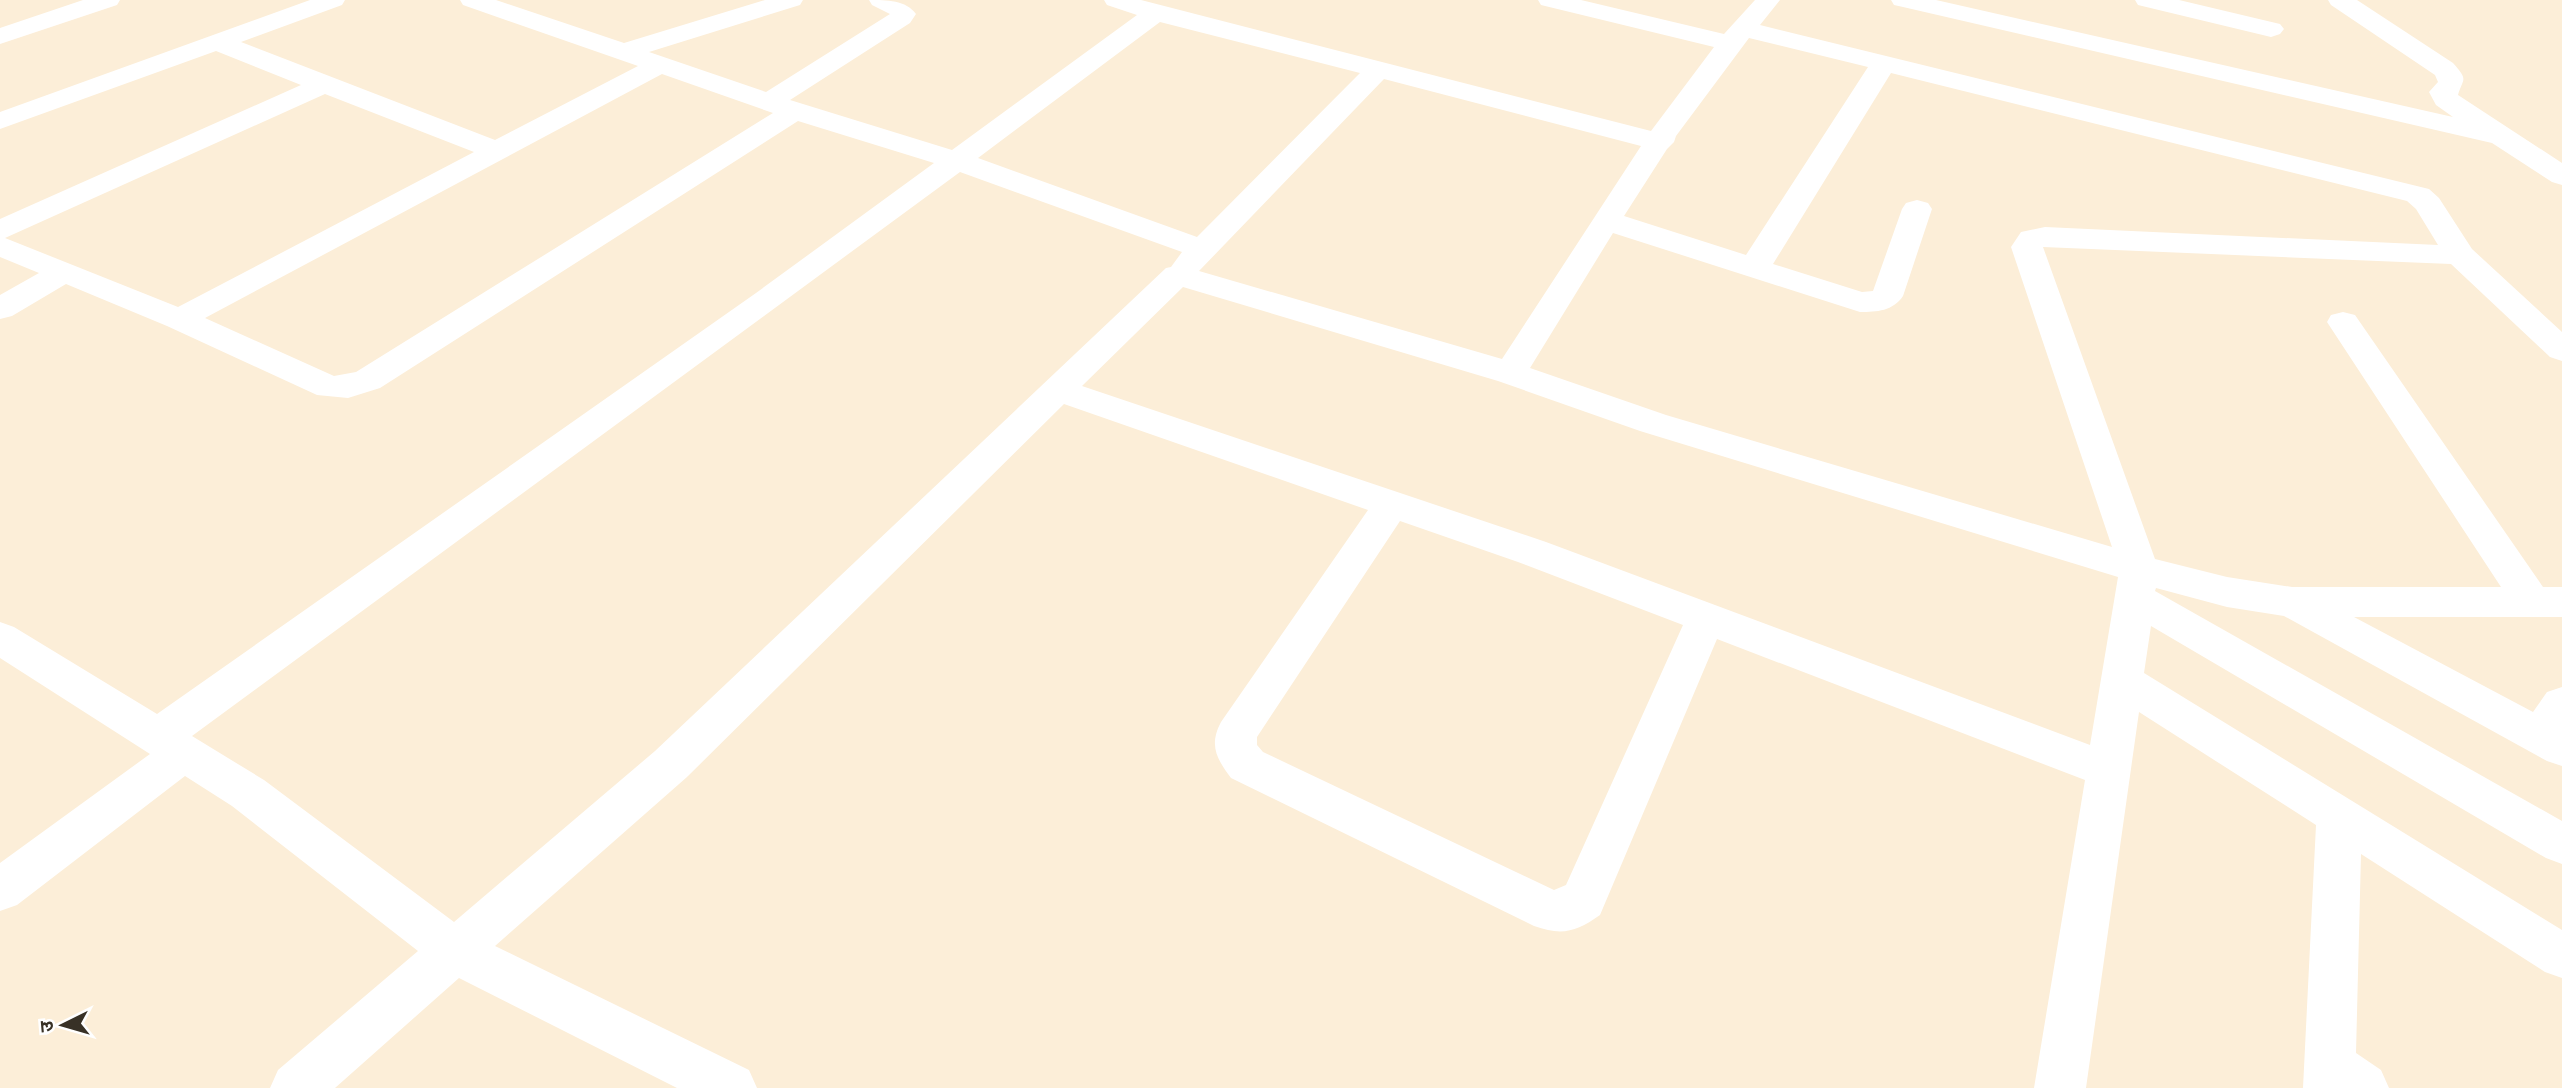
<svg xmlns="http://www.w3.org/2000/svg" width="2562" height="1088" font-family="'PT Sans Narrow','Noto Sans Devanagari',sans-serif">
<rect width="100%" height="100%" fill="#fceed8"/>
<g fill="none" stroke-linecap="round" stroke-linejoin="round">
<path fill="#fff" fill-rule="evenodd" d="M83 0H120L117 5 0 44V28Z
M310 0H345L342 5 241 42 495 140 638 66 463 5 460 0H496L624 43 765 0H803L800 5 649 52 766 92 890 14 872 5 869 0C887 0 906 0 916 14L910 23 790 100 952 150 1137 15 1107 5 1104 0H1141L1651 131 1714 47 1541 5 1538 0H1581L1724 34 1755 0H1780L1760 25 2429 189 2439 198 2472 249 2562 332V361L2550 357 2451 264 2043 247 2155 559 2227 577 2292 587H2501L2327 322 2331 315 2343 312 2355 315 2543 587H2562V617H2354L2533 712 2547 692 2562 687V766L2547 761 2284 616 2227 607 2156 588 2155 591 2562 821V864L2546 858 2151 626 2144 673 2562 930V978L2545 972 2361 854 2356 1053 2381 1070 2389 1088H2303L2316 825 2139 712 2086 1088H2034L2085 780 1717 639 1600 915C1576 932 1562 936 1534 926L1231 778C1216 758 1209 745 1221 722L1368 510 1064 404 687 777 495 946 749 1070 757 1088H677L459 978 335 1088H270L278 1070 418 951 232 806 185 776 17 905 0 911V863L150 754 0 658V622L14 627 157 714 756 293 934 163 798 121 380 388 348 398 317 395 167 326 66 284 12 316 0 319V295L39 273 0 257V219L301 85 216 51 0 129V112ZM1160 22 1360 73 1197 237 978 158ZM1749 38 1868 67 1746 255 1624 216 1667 149 1674 142 1676 136ZM1891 73 2407 201 2416 209 2438 245 2045 227 2021 232 2011 247 2112 547 1666 415 1530 368 1613 233 1860 312C1877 312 1893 311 1903 296L1932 209 1928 203 1917 200 1906 203 1902 209 1873 291 1862 292 1773 264ZM662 74 773 113 356 372 334 376 205 318ZM1384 79 1641 146 1502 359 1199 271ZM325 94 474 152 178 307 5 238ZM960 172 1182 252 1171 267 1166 268 655 751 454 922 264 780 192 736ZM1183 287 1498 381 1640 431 2118 577 2090 745 1546 542 1082 386ZM1400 521 1518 562 1683 625 1566 885 1554 890 1263 752 1257 745V737Z
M1891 0H1936L2453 117 2436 105 2429 92 2438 82 2435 75 2331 5 2328 0H2357L2453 63C2469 81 2463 78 2458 95L2562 163V185L2552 182 2492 143 1903 7 1894 5Z
M2135 0H2179L2280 24 2284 29 2280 34 2271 37 2138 5Z"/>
</g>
<g transform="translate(63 1025) rotate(265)" stroke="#ffffff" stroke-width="5" paint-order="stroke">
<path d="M0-5L12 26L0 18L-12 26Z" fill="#383126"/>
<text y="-10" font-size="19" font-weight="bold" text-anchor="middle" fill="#383126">उ</text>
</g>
</svg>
